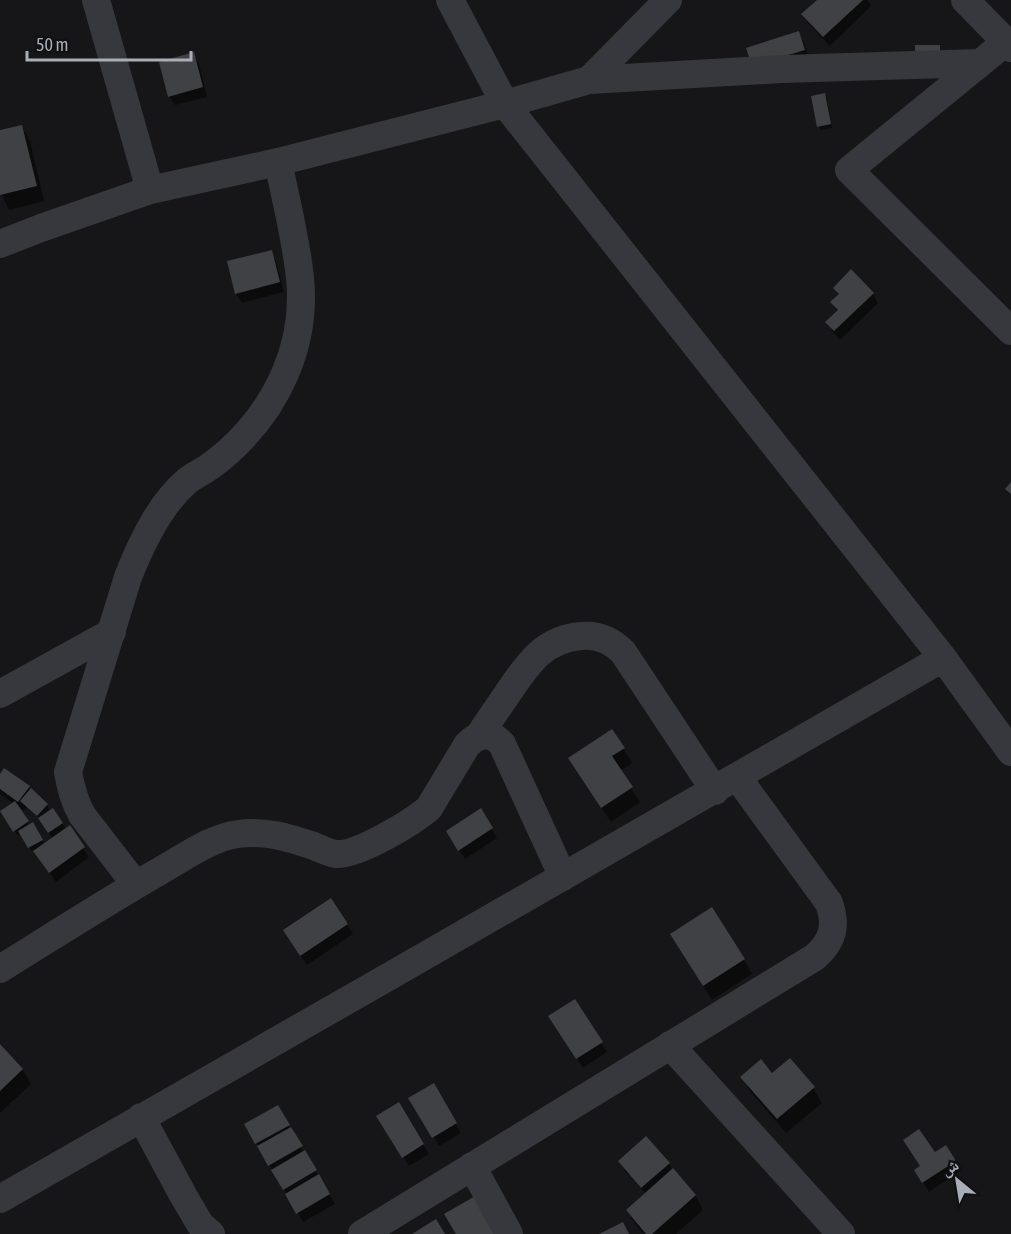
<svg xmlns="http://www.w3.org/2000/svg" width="1011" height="1234" font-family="'Asap Condensed','Noto Naskh Arabic',sans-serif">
<rect width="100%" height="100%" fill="#161618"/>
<path fill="#0007" fill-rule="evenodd" d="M819 0H868L871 6 830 46 809 24 803 14Z
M798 33 804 42 809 59 748 48Z
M193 54 199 64 207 97 175 105 169 96Z
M824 95 827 99 832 128 821 130 818 126Z
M21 126 30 141 44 201 9 210 0 191V132Z
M271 252 276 261 284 292 242 303 236 294Z
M835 288 873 294 878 303 840 340 833 332 827 322 838 312 832 303 839 296Z
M623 748 632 763 620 771 640 802 611 822 578 773Z
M0 776 29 788 31 791 47 804 49 809 45 814 62 823 66 830 69 827 89 857 56 882 34 850 32 851 21 832 17 835 2 812 14 804 0 794ZM17 806 24 811 27 807 40 819 53 839 45 845 33 824 30 826Z
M480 810 497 838 465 859 453 840Z
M331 900 353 934 307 965 290 940Z
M680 949 744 960 752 974 712 1000Z
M575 1001 607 1052 583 1068 556 1026Z
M0 1046 22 1069 31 1084 0 1113Z
M772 1075 813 1088 822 1103 786 1133 750 1091 742 1077Z
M433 1085 461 1133 439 1146 411 1099Z
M277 1107 335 1204 303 1222 246 1125Z
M384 1126 423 1144 429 1154 409 1166Z
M945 1147 960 1171 929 1192 916 1171Z
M620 1162 669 1164 672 1169 695 1195 703 1210 676 1234H644L636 1225 627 1211 646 1194 625 1171Z"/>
<path fill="#404145" d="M817 0H863L823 37 801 14Z
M799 31 805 50 752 66 746 48Z
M915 45H940V55H915Z
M194 52 203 87 168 97 159 62Z
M825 93 831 124 817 127 811 96Z
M22 125 37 186 0 195V130Z
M272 250 280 282 235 294 227 261Z
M851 269 874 293 834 331 825 322 838 310 830 302 839 294 833 288Z
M1011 482V494L1005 489Z
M612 729 625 748 612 756 633 787 601 808 568 758Z
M4 768 30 786 18 802 0 789V774Z
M31 788 48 804 37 816 20 801Z
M15 801 29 821 13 832 0 811Z
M53 808 63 823 48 833 38 818Z
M481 808 493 828 458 851 446 831Z
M33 822 43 840 28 848 18 831Z
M70 825 85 847 49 873 33 851Z
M331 898 348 924 300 956 283 930Z
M712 907 745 959 703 986 670 934Z
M575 999 603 1042 576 1059 548 1016Z
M0 1044 23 1069 0 1091Z
M790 1058 815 1087 777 1119 740 1077 761 1059 772 1073Z
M434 1083 457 1123 432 1138 408 1098Z
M399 1102 424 1144 402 1158 376 1116Z
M278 1105 290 1125 255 1144 244 1124Z
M291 1127 303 1146 268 1166 257 1146Z
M919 1129 935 1152 946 1145 956 1161 922 1183 914 1170 920 1166 903 1140Z
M646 1136 670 1163 641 1188 618 1161Z
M305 1150 317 1170 283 1190 271 1170Z
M673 1168 696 1195 652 1234H646L626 1210Z
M319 1174 330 1194 296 1214 285 1194Z
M477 1195 500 1234H456L444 1214Z
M436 1219 445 1234H412Z
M623 1222 629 1234H599Z"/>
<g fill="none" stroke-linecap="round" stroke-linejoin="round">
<path stroke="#37383d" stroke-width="28" d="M96 0 150 190
M450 0 505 104 943 658 1011 752
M965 0 1006 42
M1011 48 1006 42 849 170 1011 331
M589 80 782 69 980 63
M0 244 41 228 150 190 278 162 505 104 589 80 668 0
M0 694 112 632
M479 736C489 720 500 705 510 690 529 662 545 639 581 636 598 634 611 640 623 652L715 791
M136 885 82 815C74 801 71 788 68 772L128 577C141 544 159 505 187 481 193 476 200 473 206 469 214 464 221 458 228 452 277 408 307 345 300 278 296 239 286 200 278 162
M0 969C53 936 106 902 160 871 185 857 210 838 238 834 265 830 289 838 314 846 321 849 329 853 336 854 357 856 413 822 429 808L467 745C477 734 491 731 502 744L563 877
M670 1045 841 1234
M141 1117 183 1195 200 1224 211 1234
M472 1166 509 1234
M0 1199C314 1018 630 841 943 658
M362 1234 815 957C833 941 837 926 829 903L738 778"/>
</g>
<g transform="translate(957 1180) rotate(330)" stroke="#111113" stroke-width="4.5" paint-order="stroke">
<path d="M0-4.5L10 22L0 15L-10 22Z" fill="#a8adb8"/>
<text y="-9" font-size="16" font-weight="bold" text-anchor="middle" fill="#a8adb8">ش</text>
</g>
<path d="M27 51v9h164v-9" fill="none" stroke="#a8adb8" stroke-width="3"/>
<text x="36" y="51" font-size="18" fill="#a8adb8" stroke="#111113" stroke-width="4.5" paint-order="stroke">50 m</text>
</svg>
